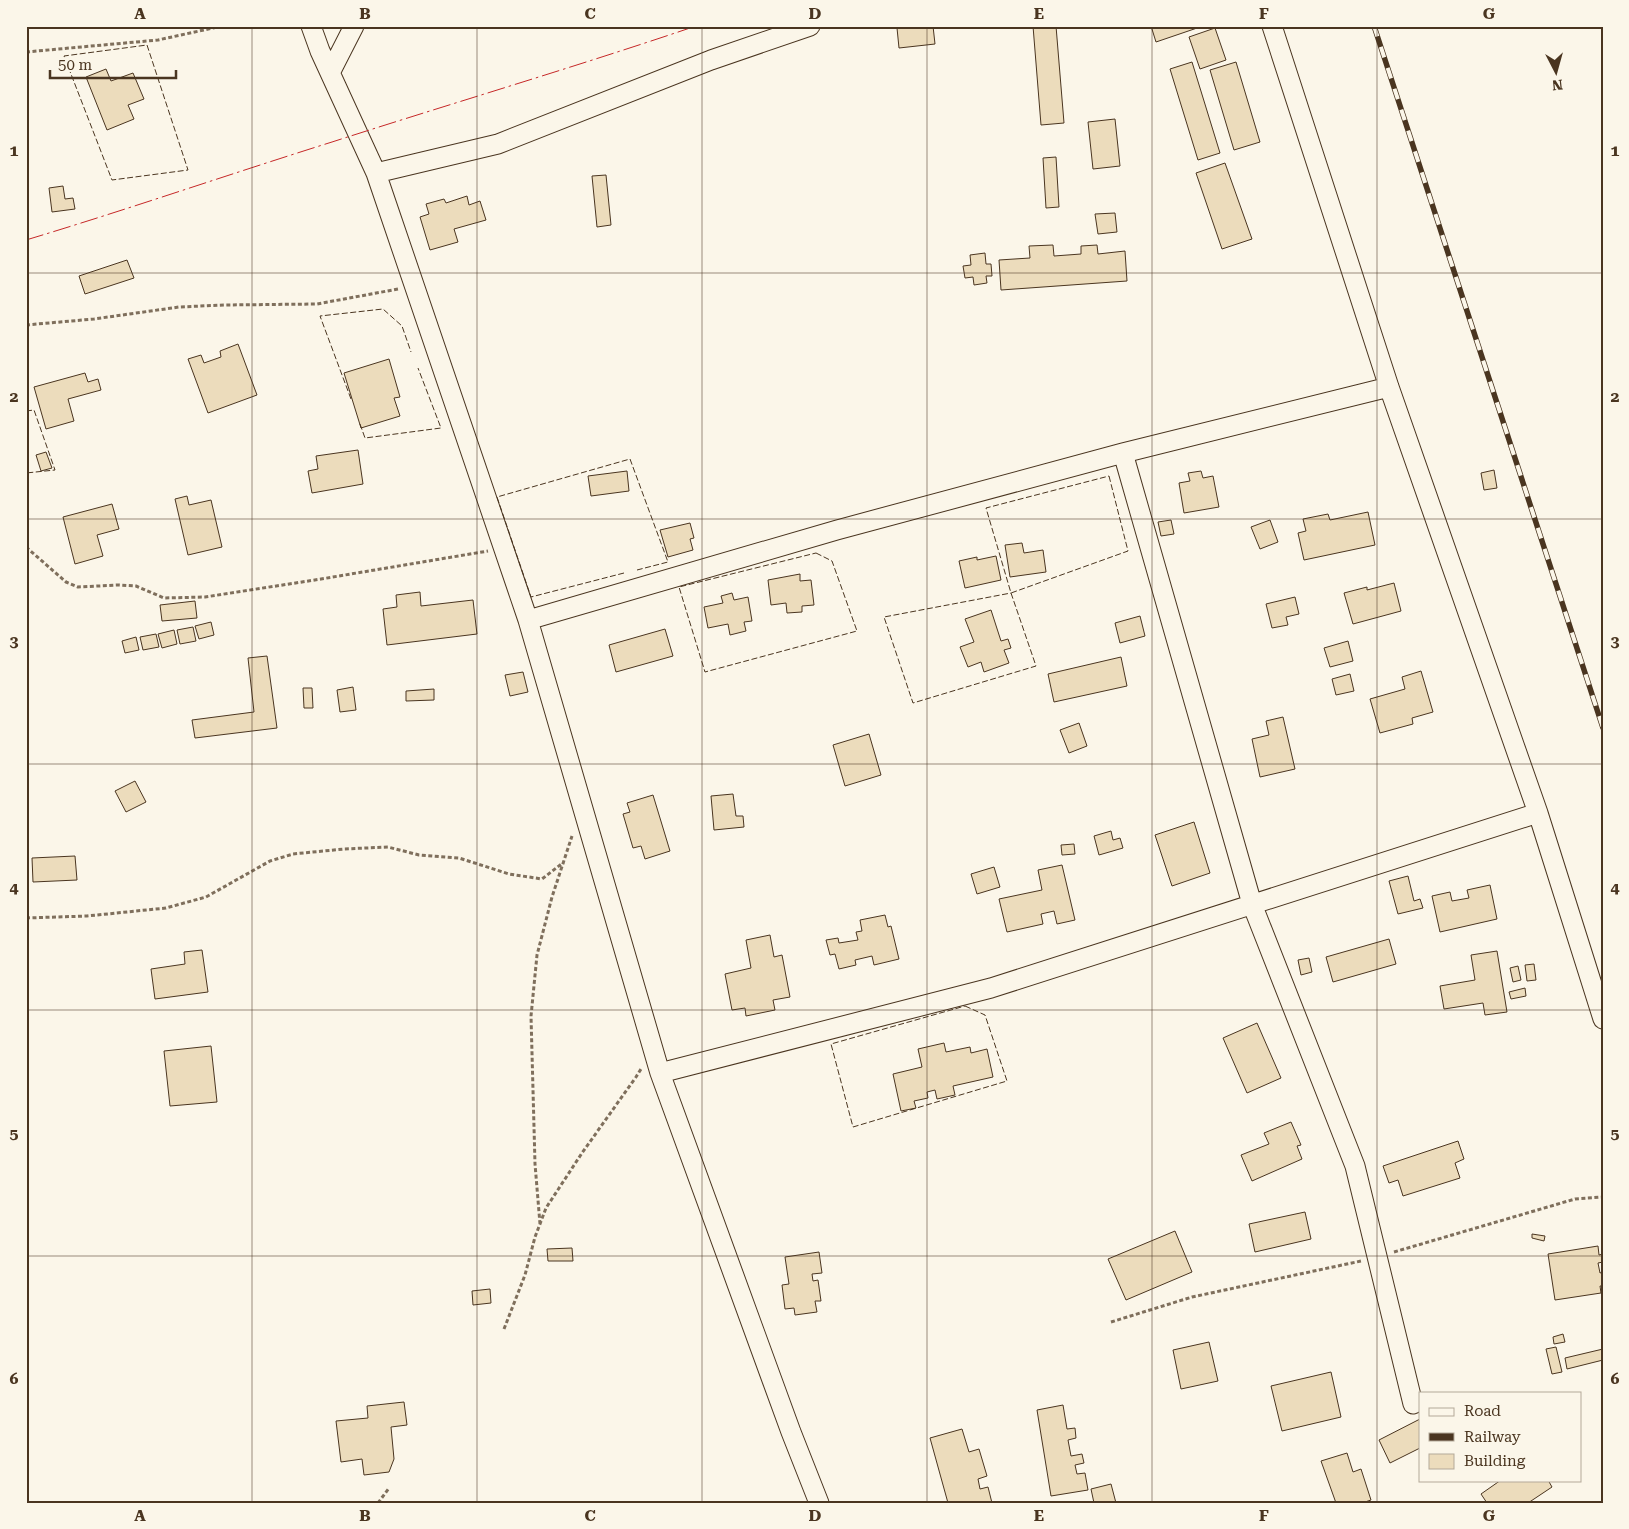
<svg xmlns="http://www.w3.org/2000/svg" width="1629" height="1529" font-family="'Roboto Serif',serif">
<rect width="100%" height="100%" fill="#fbf6e9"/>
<path fill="#ecdcbc" stroke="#4a3520" d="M915 26H933L935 44 899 48 897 28Z
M1033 26H1056L1064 123 1041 125Z
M1151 26H1203L1156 42Z
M1215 28 1226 60 1200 69 1189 37Z
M1192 62 1220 153 1198 160 1170 69Z
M1236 62 1260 142 1234 150 1210 70Z
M106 69 111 81 133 73 144 99 128 105 134 119 107 130 86 77Z
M1115 119 1120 166 1093 169 1088 122Z
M1056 157 1059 207 1046 208 1043 158Z
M1225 163 1252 239 1222 249 1196 173Z
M606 175 611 225 597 227 592 176Z
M63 186 65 199 73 198 75 209 52 212 49 188Z
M467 196 469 205 480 201 486 220 454 229 458 242 430 250 420 217 429 214 426 204 444 199 446 203Z
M1115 213 1117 232 1098 234 1095 214Z
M1053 245 1054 256 1081 254V246L1097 245 1098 254 1125 251 1127 281 1001 290 999 260 1030 258 1029 246Z
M985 253 986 264H991L992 276H986L987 283 974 285 973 277 965 278 963 266 971 265 970 255Z
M127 260 134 278 85 294 79 276Z
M238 344 257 395 208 413 188 359 201 355 204 363 221 357 220 351Z
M389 359 400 397 394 398 400 416 361 428 344 373Z
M85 373 88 382 98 379 101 390 68 399 74 421 46 429 34 387Z
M358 450 363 484 312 493 308 471 318 469 316 456Z
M46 452 52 468 41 471 36 455Z
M1494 470 1497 488 1484 490 1481 473Z
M627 471 629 491 591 496 588 476Z
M1201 471 1203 478 1213 476 1219 507 1184 513 1179 483 1190 481 1188 473Z
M187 496 189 505 211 500 222 547 188 555 175 499Z
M112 504 119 529 97 535 103 556 75 564 63 517Z
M1368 512 1375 545 1304 560 1298 533 1306 531 1303 519 1328 514 1330 520Z
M1171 520 1174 534 1161 536 1158 522Z
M1270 520 1278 542 1260 549 1251 527Z
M690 523 694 538 690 539 693 550 668 557 660 530Z
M1022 543 1024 553 1043 550 1046 572 1010 577 1005 545Z
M996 556 1001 580 965 588 959 561 977 557V560Z
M800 574V581L811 580 814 605 802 606V612L787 613 786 603 771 605 768 580Z
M1394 583 1401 611 1353 624 1344 593 1367 587V590Z
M420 592 421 606 473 600 477 634 387 645 383 609 397 607 396 595Z
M732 593 734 600 748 597 752 621 744 622 746 631 730 635 728 624 708 628 704 607 723 603 721 596Z
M1295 597 1299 614 1286 617 1288 625 1272 628 1266 604Z
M195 601 197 618 162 621 160 605Z
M991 610 1001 641 1008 639 1011 648 1004 650 1009 663 984 672 981 662 968 667 960 647 974 642 965 619Z
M1140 616 1145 636 1120 643 1115 623Z
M211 622 214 635 199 639 195 626Z
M193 627 196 641 180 644 177 630Z
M665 629 673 656 616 672 609 645Z
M174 630 177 644 162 648 158 634Z
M156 634 159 647 143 650 140 637Z
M136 637 139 650 125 653 122 641Z
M1348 641 1353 661 1330 667 1324 648Z
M267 656 277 728 195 738 192 720 254 712 248 658Z
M1121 657 1127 686 1054 702 1048 674Z
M1421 671 1433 712 1412 718 1413 724 1380 733 1370 699 1405 689 1402 677Z
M523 672 528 692 510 696 505 675Z
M1350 674 1354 691 1336 695 1332 679Z
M353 687 356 710 340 712 337 690Z
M303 688H312L313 708H304Z
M434 689V700L406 701V691Z
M1283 717 1295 769 1260 777 1252 739 1269 735 1266 721Z
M1079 723 1087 746 1069 753 1060 730Z
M869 734 881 775 845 786 833 745Z
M135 781 146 802 126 812 115 791Z
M733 794 736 816H743L744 827 714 830 711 796Z
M653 795 670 851 645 859 641 846 633 848 623 814 630 812 627 803Z
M1194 822 1210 873 1172 886 1155 835Z
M1111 831 1113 840 1120 838 1123 848 1099 855 1094 836Z
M1074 844 1075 854 1062 855 1061 845Z
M75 856 77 880 33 882 32 858Z
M1062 865 1075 920 1057 924 1054 911 1041 914 1043 924 1007 932 999 899 1042 890 1038 870Z
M994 867 1000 887 977 894 971 874Z
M1408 876 1414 901 1420 899 1423 908 1398 914 1389 881Z
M1490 885 1497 919 1440 932 1432 896 1450 892 1452 901 1469 898 1467 890Z
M885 915 888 927 891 926 899 959 874 965 872 956 855 960 856 965 839 969 835 954 830 955 826 940 838 938 839 943 858 940 856 932 862 931 860 920Z
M770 935 774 957 782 955 790 997 773 1000 775 1010 746 1016 745 1008 732 1010 725 974 751 968 746 940Z
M1389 939 1396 964 1333 982 1326 957Z
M202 950 208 992 155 999 151 969 185 964 184 952Z
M1497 951 1507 1012 1485 1015 1483 1003 1444 1009 1440 986 1475 980 1471 955Z
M1309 958 1312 972 1301 975 1298 960Z
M1534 964 1536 980 1527 981 1525 965Z
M1518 966 1521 980 1513 982 1510 968Z
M1525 988 1526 996 1511 999 1509 992Z
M1257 1023 1281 1078 1247 1093 1223 1038Z
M944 1043 946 1052 970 1047 971 1053 987 1049 993 1077 953 1086 955 1095 937 1099 935 1090 927 1092 928 1098 914 1101 916 1108 901 1111 893 1074 922 1067 918 1049Z
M211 1046 217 1102 170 1106 164 1051Z
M1291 1122 1301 1145 1297 1146 1302 1159 1252 1181 1241 1155 1269 1144 1264 1133Z
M1458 1141 1464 1159 1455 1163 1460 1178 1403 1196 1398 1180 1389 1183 1383 1166Z
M1305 1212 1311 1239 1255 1252 1249 1224Z
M1175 1231 1192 1272 1126 1300 1108 1259Z
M1532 1234 1545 1236 1544 1241 1532 1238Z
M1598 1246 1599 1255 1603 1254V1262L1598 1263 1600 1273 1603 1272V1286H1600L1601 1293 1555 1300 1548 1254Z
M572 1248 573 1261H548L547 1249Z
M819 1252 822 1273 812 1274 813 1281 818 1280 821 1301H815L817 1312 795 1315 794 1308 785 1309 782 1285 789 1284 785 1257Z
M490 1289 491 1303 473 1305 472 1291Z
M1563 1334 1565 1342 1554 1344 1553 1337Z
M1209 1342 1218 1381 1181 1389 1173 1350Z
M1556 1347 1562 1372 1552 1374 1546 1349Z
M1603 1349V1360L1567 1369 1565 1358Z
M1331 1372 1341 1417 1282 1431 1271 1386Z
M404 1402 407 1425 391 1427 394 1459 389 1472 364 1475 362 1459 341 1462 336 1421 368 1418 367 1406Z
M1063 1405 1067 1429 1075 1428 1076 1438 1068 1440 1071 1456 1082 1454 1084 1463 1075 1465 1077 1474 1085 1473 1088 1490 1051 1496 1037 1410Z
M1420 1419V1448L1390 1463 1379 1440Z
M962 1429 969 1452 979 1449 987 1476 978 1479 980 1489 988 1487 992 1503H948L930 1438Z
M1347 1453 1353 1472 1361 1469 1371 1500 1362 1503H1336L1321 1461Z
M1501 1480H1548L1552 1487 1528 1503H1487L1481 1494Z
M1111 1484 1116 1503H1094L1091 1489Z"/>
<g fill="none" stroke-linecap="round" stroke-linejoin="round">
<defs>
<path id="minor" d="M311 26 320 51 376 173 528 620 660 1073 991 988 1538 813
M1272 26 1389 387 1538 813 1603 1019
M330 73 354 26
M376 173 498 144 711 60 810 26
M1123 453 1252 904 1355 1166 1413 1404
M528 620 837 530 1123 453 1389 387
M660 1073 791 1432 819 1503"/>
</defs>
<use href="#minor" stroke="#4a3520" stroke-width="21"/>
<path stroke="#7f6f5c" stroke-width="3" stroke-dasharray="4 2.5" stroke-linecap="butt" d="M26 52 158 40 222 26
M26 325 94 319 179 307 224 305 317 304 398 289
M26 547 66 582 78 587 118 585 136 586 164 598 205 597 321 579 488 551
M26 918 87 916 166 908 206 897 270 861 293 854 344 849 388 847 419 855 459 858 509 874 542 879 564 862
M540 1224 535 1164 531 1016 537 955 552 897 572 836
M1394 1252 1575 1199 1603 1197
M1111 1322 1192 1297 1361 1261
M504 1329 525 1275 535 1237 546 1208 582 1153 636 1077 641 1069
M378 1503 389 1488"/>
<use href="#minor" stroke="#fbf6e9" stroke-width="19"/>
<defs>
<path id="rail" d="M1374 26 1603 728"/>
</defs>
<use href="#rail" stroke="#4a3520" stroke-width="5.5"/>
<use href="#rail" stroke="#fbf6e9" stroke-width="4" stroke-dasharray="11" stroke-linecap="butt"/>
<path stroke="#4a3520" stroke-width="1" stroke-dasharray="6 2.5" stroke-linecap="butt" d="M147 45 188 170 112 180 64 56Z
M351 399 320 316 383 309 402 326 411 352
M26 411 34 410 55 470 26 473
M360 424 365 438 441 428 418 368
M1109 476 1128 551 1011 593 986 508Z
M816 553 832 561 857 631 705 672 679 587Z
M624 573 531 597 497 497 630 459 668 562 637 570
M1011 593 1036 666 913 703 884 617Z
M965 1006 985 1015 1007 1081 853 1127 831 1044Z"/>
<path stroke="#c62828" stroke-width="1" stroke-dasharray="18 4 2.5 4" stroke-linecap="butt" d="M26 240C129 209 230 174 332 142 453 103 575 67 696 26"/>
</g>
<path fill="none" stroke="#4a3520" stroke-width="1" stroke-opacity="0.55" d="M252 26V1503M477 26V1503M702 26V1503M927 26V1503M1152 26V1503M1377 26V1503M26 273H1603M26 519H1603M26 764H1603M26 1010H1603M26 1256H1603"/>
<rect width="1629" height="1529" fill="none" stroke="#fbf6e9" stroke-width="55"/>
<rect x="1419" y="1392" width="162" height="90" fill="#fbf6e9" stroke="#b4a999"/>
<rect x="1429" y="1408" width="25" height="8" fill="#fbf6e9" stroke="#b4a999"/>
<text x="1464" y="1416" font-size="15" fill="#4a3520">Road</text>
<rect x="1429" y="1433" width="25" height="8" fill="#4a3520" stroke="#b4a999"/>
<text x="1464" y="1442" font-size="15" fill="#4a3520">Railway</text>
<rect x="1429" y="1454" width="25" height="15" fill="#ecdcbc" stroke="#b4a999"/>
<text x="1464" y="1466" font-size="15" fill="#4a3520">Building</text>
<g transform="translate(1556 72) rotate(174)" stroke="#fbf6e9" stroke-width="4" paint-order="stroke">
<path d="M0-4L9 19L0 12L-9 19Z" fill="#4a3520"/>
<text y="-8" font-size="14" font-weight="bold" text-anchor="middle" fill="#4a3520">N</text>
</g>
<path d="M50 70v8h126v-8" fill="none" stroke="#4a3520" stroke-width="2.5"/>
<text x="58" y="70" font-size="15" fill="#4a3520" stroke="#fbf6e9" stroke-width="4" paint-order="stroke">50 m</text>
<rect x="28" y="28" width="1574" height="1474" fill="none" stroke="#4a3520" stroke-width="2"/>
<g font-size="16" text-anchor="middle" font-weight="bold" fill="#4a3520">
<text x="140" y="19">A</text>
<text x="365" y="19">B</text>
<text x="590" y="19">C</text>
<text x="815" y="19">D</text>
<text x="1039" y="19">E</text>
<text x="1264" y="19">F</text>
<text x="1489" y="19">G</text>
<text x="14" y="156">1</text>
<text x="1615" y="156">1</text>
<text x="14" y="402">2</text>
<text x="1615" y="402">2</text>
<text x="14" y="647">3</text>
<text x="1615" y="647">3</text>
<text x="14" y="893">4</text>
<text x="1615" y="893">4</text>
<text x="14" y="1139">5</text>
<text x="1615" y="1139">5</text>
<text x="14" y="1384">6</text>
<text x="1615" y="1384">6</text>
<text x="140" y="1521">A</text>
<text x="365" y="1521">B</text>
<text x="590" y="1521">C</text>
<text x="815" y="1521">D</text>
<text x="1039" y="1521">E</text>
<text x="1264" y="1521">F</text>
<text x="1489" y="1521">G</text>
</g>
</svg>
